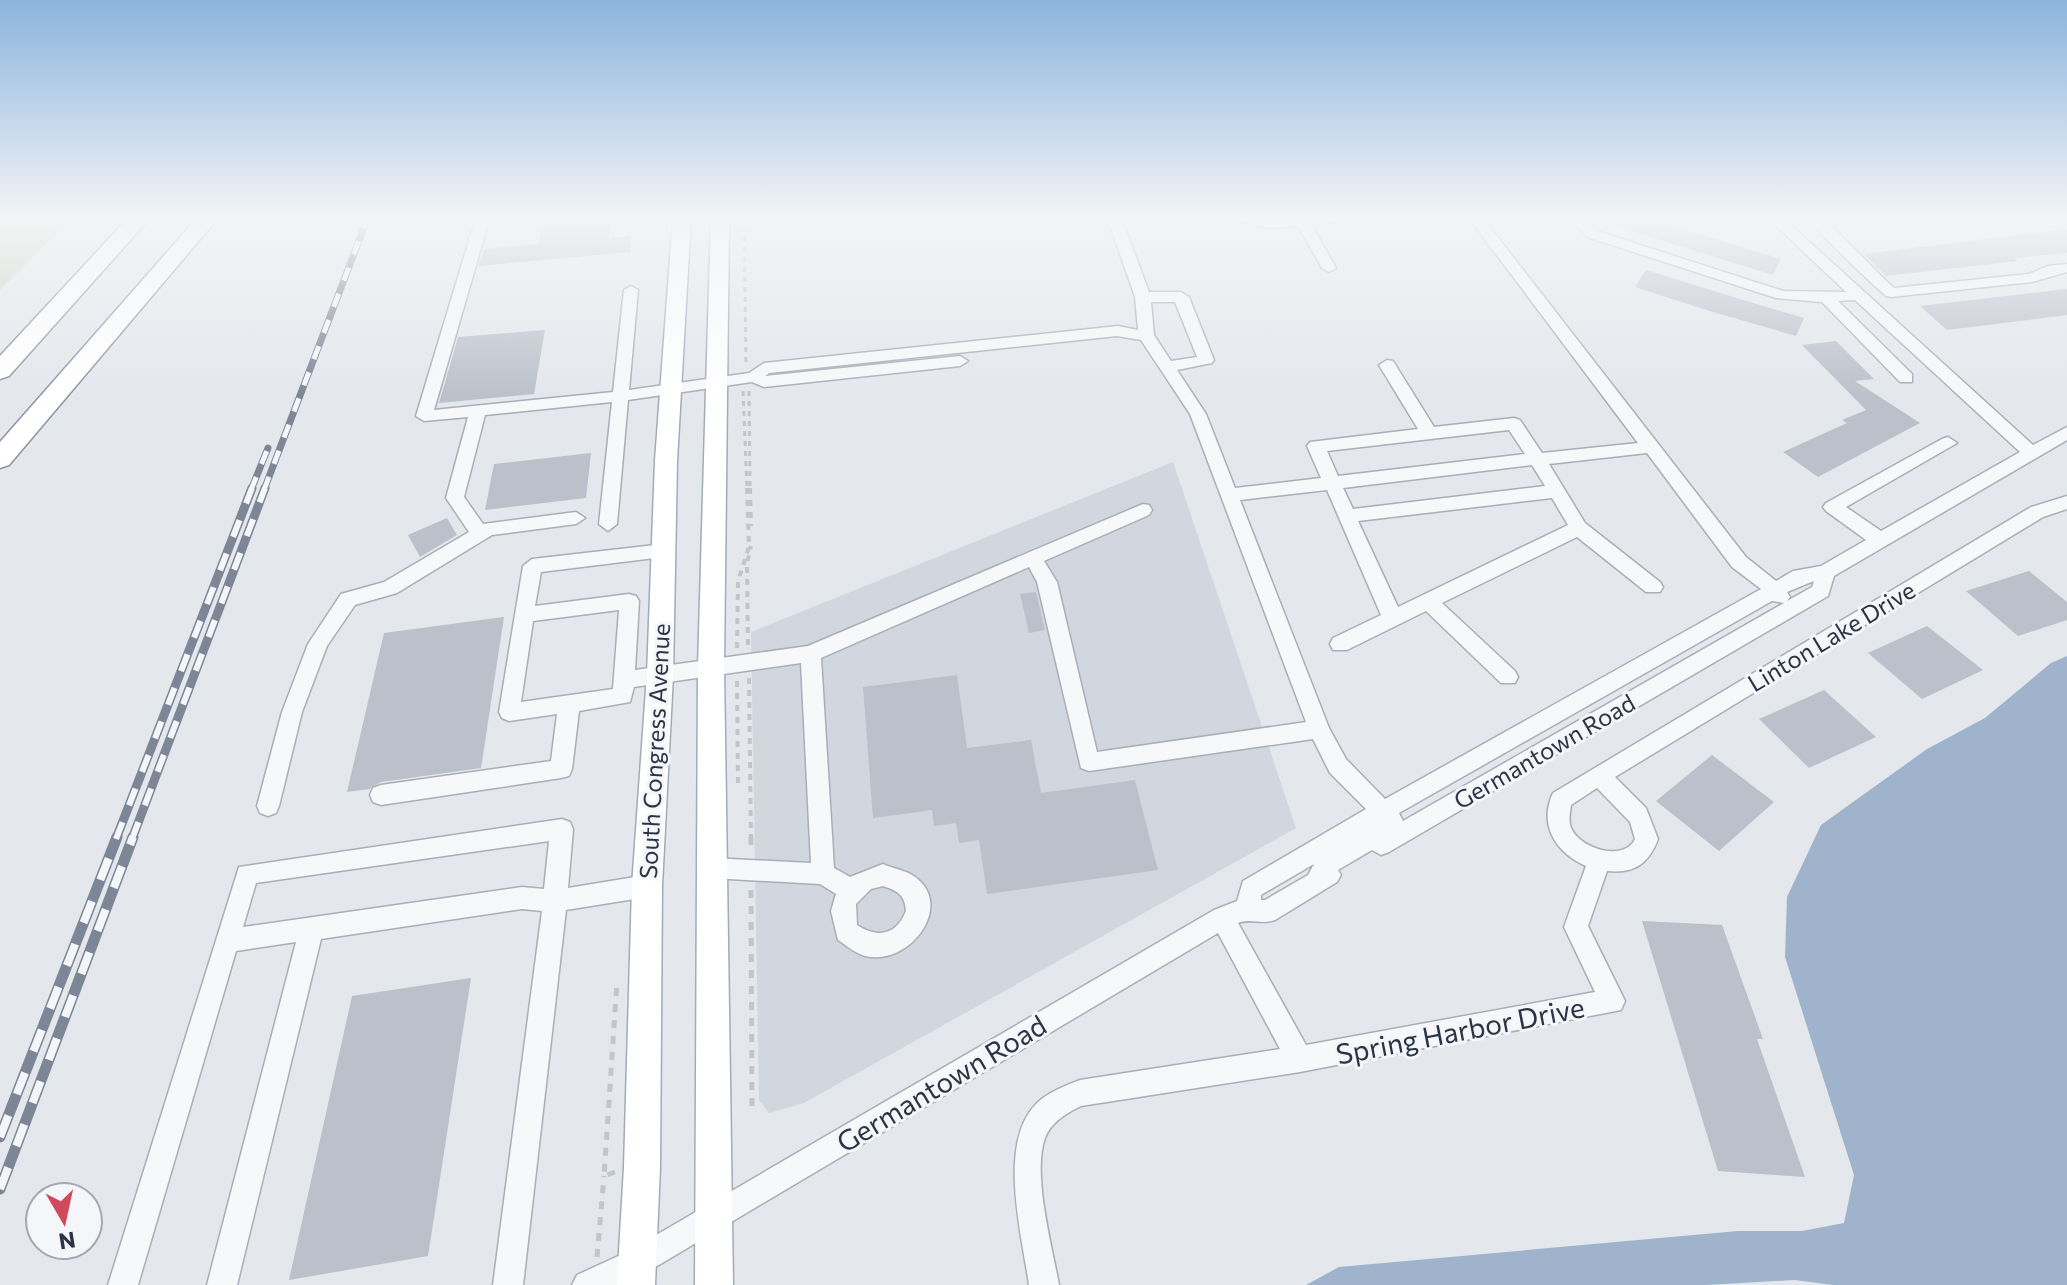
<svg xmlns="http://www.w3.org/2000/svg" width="2067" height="1285" font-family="Commissioner,sans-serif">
<rect width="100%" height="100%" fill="#e4e7ec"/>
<path fill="#d2d6de" d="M1173 462 1296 828 804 1103 769 1113 759 1100 751 632Z"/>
<path fill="#c9d6c5" d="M0 217H73L0 290Z"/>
<path fill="#9fb4cc" d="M2067 656V1285H1833L1795 1280 1706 1285H1306L1339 1267 1738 1231H1802L1844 1223 1854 1175 1785 957 1787 897 1821 825 1927 749 1985 718 2051 663Z"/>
<path fill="#bbc0ca" d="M544 217H612L609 238 631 236 630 252 479 266 484 249 539 244Z
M1599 217H1644L1781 259 1773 275 1599 221Z
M2067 229V253L2014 258 2018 261 1886 276 1864 254Z
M1646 270 1740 299 1804 318 1796 336 1713 312 1635 287Z
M2067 289V315L1947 330 1920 306Z
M545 330 534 394 439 403 458 337Z
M1836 341 1874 379 1855 381 1920 423 1818 477 1783 452 1847 423 1842 420 1866 410 1802 345Z
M591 453 586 498 485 510 494 464Z
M447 518 457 535 420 557 408 535Z
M2029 571 2067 602V620L2018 636 1966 591Z
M1036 592 1045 630 1029 633 1020 594Z
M504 617 481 768 381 782 369 789 347 792 384 633Z
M1927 626 1983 670 1922 699 1868 653Z
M957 675 967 748 1031 740 1041 793 1135 780 1158 870 987 894 979 840 959 843 956 823 934 826 932 810 873 818 863 687Z
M1824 690 1876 737 1809 768 1759 719Z
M1712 755 1774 802 1719 851 1656 801Z
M1642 921 1722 925 1763 1039H1757L1805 1177 1718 1171Z
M471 978 428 1256 289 1280 352 996Z"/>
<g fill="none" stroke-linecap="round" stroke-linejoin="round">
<defs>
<path id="minor" d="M476 217H490L434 410 613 392 624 290 631 286 638 290 629 390 749 373 764 363 1118 326 1138 330 1135 297 1107 217H1121L1149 292H1181L1189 297 1214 360 1212 363 1177 370 1206 414 1235 488 1321 478 1307 446 1310 442 1418 429 1379 365 1387 360 1393 361 1434 427 1514 418 1520 420 1542 453 1638 443 1468 217H1482L1746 557 1776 581 1793 571 1821 566 1866 540 1826 511 1823 507 1826 503 1942 439 1948 437 1957 443 1846 507 1881 531 2020 452 1855 300 1838 301 1912 374V382H1900L1822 302 1776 298 1587 237 1570 217H1585L1597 231 1783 291 1846 292 1767 217H1782L2033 445 2067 427V440L1834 576 1828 596 1389 852 1381 855 1372 850 1338 870 1341 875 1337 882 1275 920C1262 925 1251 918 1238 923L1306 1045 1595 992 1564 927 1586 866C1556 853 1538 825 1553 793L2031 507 2067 496V509L2043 517 1615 777 1646 808 1658 839C1649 863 1635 874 1607 871L1588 926 1625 1001 1621 1010 1300 1072 1081 1106C1067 1113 1051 1122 1045 1138 1032 1174 1052 1246 1059 1285H1029C1022 1235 997 1144 1036 1104 1048 1092 1065 1086 1080 1080L1280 1049 1218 933 647 1272 620 1285H572L577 1275 627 1252 1214 910 1237 901 1243 881 1366 809 1330 773 1313 739 1089 771 1081 768 1037 582 1029 567 821 658 834 868 850 877 883 864C892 868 904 870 912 875 957 902 911 967 865 956 855 953 847 946 838 940L831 911 836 894 820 884 711 878 703 875 699 868 703 861 711 858 811 863 801 663 634 687 630 702 579 711 572 769 569 776 561 778 381 805 373 802 370 795 373 788 381 785 551 761 557 714 509 721 502 718 499 712 523 566 532 559 664 544 673 551 671 556 541 572 535 606 629 594 636 596 639 601 635 670 808 646 1143 504 1149 505 1152 510 1149 515 1044 561 1057 582 1097 752 1306 722 1190 414 1141 340 1117 336 769 373 765 376 960 356 968 361 960 366 764 387 752 382 628 400 617 524 608 531 599 524 612 402 485 415 464 497 483 524 576 512 585 518 576 524 492 535 397 593 355 605 327 646 302 712 279 806 276 813 268 816 260 813 257 806 282 712 308 644 341 594 384 582 469 532 446 498 468 417 424 421 416 416ZM1151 302H1175L1197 357 1171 361 1154 335ZM1509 430 1525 454 1338 476 1327 451ZM1647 453 1732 567 1761 589 1385 799 1346 759 1329 728 1240 500 1327 490 1381 615 1333 638 1330 644 1333 650H1347L1426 611 1501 683H1515L1518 677 1515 671 1442 603 1577 537 1646 592H1660L1663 587 1660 582 1585 523 1549 464ZM1532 465 1545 486 1353 509 1343 488ZM1552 498 1568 525 1398 607 1358 521ZM1814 581 1812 587 1787 601 1790 597 1787 592ZM1772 601 1784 603 1403 821 1399 813ZM619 610 613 689 521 702 533 621ZM1597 788 1630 822 1635 839C1624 863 1576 848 1570 825 1569 819 1570 811 1571 805ZM1314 864 1308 875 1265 900H1261V895ZM883 886C898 891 905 895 906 911 896 936 877 938 857 925L856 904 871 889Z
M1223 217 1269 220 1352 217 1345 221 1311 224 1336 268 1329 272 1322 268 1298 226 1269 228Z
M1807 217H1822C1847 240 1869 265 1894 288L2029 274 2048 266 2067 264V272L2032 282 1891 297 1886 296C1858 271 1831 245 1807 217Z
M562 819 570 822 573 829 568 888 647 875 655 878 659 886 655 894 647 897 566 910 523 1285H493L542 911 522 909 321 939 237 1285H207L296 942 236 951 138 1285H108L239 867ZM549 841 544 889 522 887 243 927 256 883Z"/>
<path id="major" d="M673 217H691L677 461 673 675 662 886 660 1167 655 1285H617L624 1167 632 886 647 675 655 461Z
M711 217H729L724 667 733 1285H695L698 667Z"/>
<path id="highway" d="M129 217H151L9 376 0 379V356Z
M198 217H219L9 465 0 468V442Z"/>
</defs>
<use href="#minor" stroke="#a9aeb7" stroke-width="3"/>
<use href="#major" stroke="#a3abb8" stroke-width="3"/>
<use href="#highway" stroke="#8b94a3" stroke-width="3"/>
<path stroke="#c2c5cb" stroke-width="3" stroke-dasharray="5 5" stroke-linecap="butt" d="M744 217 746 366
M743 391 747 490
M749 391 750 490"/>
<path stroke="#c2c5cb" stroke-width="4" stroke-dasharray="6 6" stroke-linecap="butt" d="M750 488 751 526
M748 645 747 564 751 546
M737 648 738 581 749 547 747 488
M749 678 751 839
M737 681 738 784"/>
<path stroke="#c2c5cb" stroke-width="5" stroke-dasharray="8 8" stroke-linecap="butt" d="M751 837V853
M751 890 752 1112
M615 1172 604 1176 617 982
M597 1257 604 1176"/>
<use href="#minor" fill="#f7f8fa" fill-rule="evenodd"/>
<use href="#major" fill="#fff" fill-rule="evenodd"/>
<use href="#highway" fill="#fff" fill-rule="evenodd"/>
<defs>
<path id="rail-far2" d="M251 490 268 448
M264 490 368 217"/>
<path id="rail-far1" d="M116 839 252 488
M132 839 265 488"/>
<path id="rail" d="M0 1137 117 837
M0 1189 133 837"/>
</defs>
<use href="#rail-far2" stroke="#7d8696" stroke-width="7"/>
<use href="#rail-far1" stroke="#7d8696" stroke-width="9"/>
<use href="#rail" stroke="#7d8696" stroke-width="11"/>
<use href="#rail-far2" stroke="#f4f6f9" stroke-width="5" stroke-dasharray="14" stroke-linecap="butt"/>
<use href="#rail-far1" stroke="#f4f6f9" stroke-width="6" stroke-dasharray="18" stroke-linecap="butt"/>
<use href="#rail" stroke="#f4f6f9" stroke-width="8" stroke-dasharray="23" stroke-linecap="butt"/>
</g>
<linearGradient id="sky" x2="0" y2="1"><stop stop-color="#8bb4dd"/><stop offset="0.55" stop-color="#f3f4f6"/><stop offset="1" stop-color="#f3f4f6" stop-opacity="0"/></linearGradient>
<rect width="2067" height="397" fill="url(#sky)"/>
<g text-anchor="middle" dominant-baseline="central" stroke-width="6" stroke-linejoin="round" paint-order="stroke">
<g font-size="24" fill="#2b3445" stroke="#f4f6f9">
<text transform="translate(1831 636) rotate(-31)">Linton Lake Drive</text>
<text transform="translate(654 751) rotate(-87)">South Congress Avenue</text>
<text transform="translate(1544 751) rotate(-30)">Germantown Road</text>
</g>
<g font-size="28" fill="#2b3445" stroke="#f4f6f9">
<text transform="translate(1460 1030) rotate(-11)">Spring Harbor Drive</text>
<text transform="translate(941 1083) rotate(-31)">Germantown Road</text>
</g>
</g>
<g transform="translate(64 1221) rotate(171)"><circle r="38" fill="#f4f6f9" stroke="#a4a8b1" stroke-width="2"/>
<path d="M0-6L14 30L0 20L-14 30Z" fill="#d1495b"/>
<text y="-12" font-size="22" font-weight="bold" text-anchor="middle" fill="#2b3445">N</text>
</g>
</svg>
